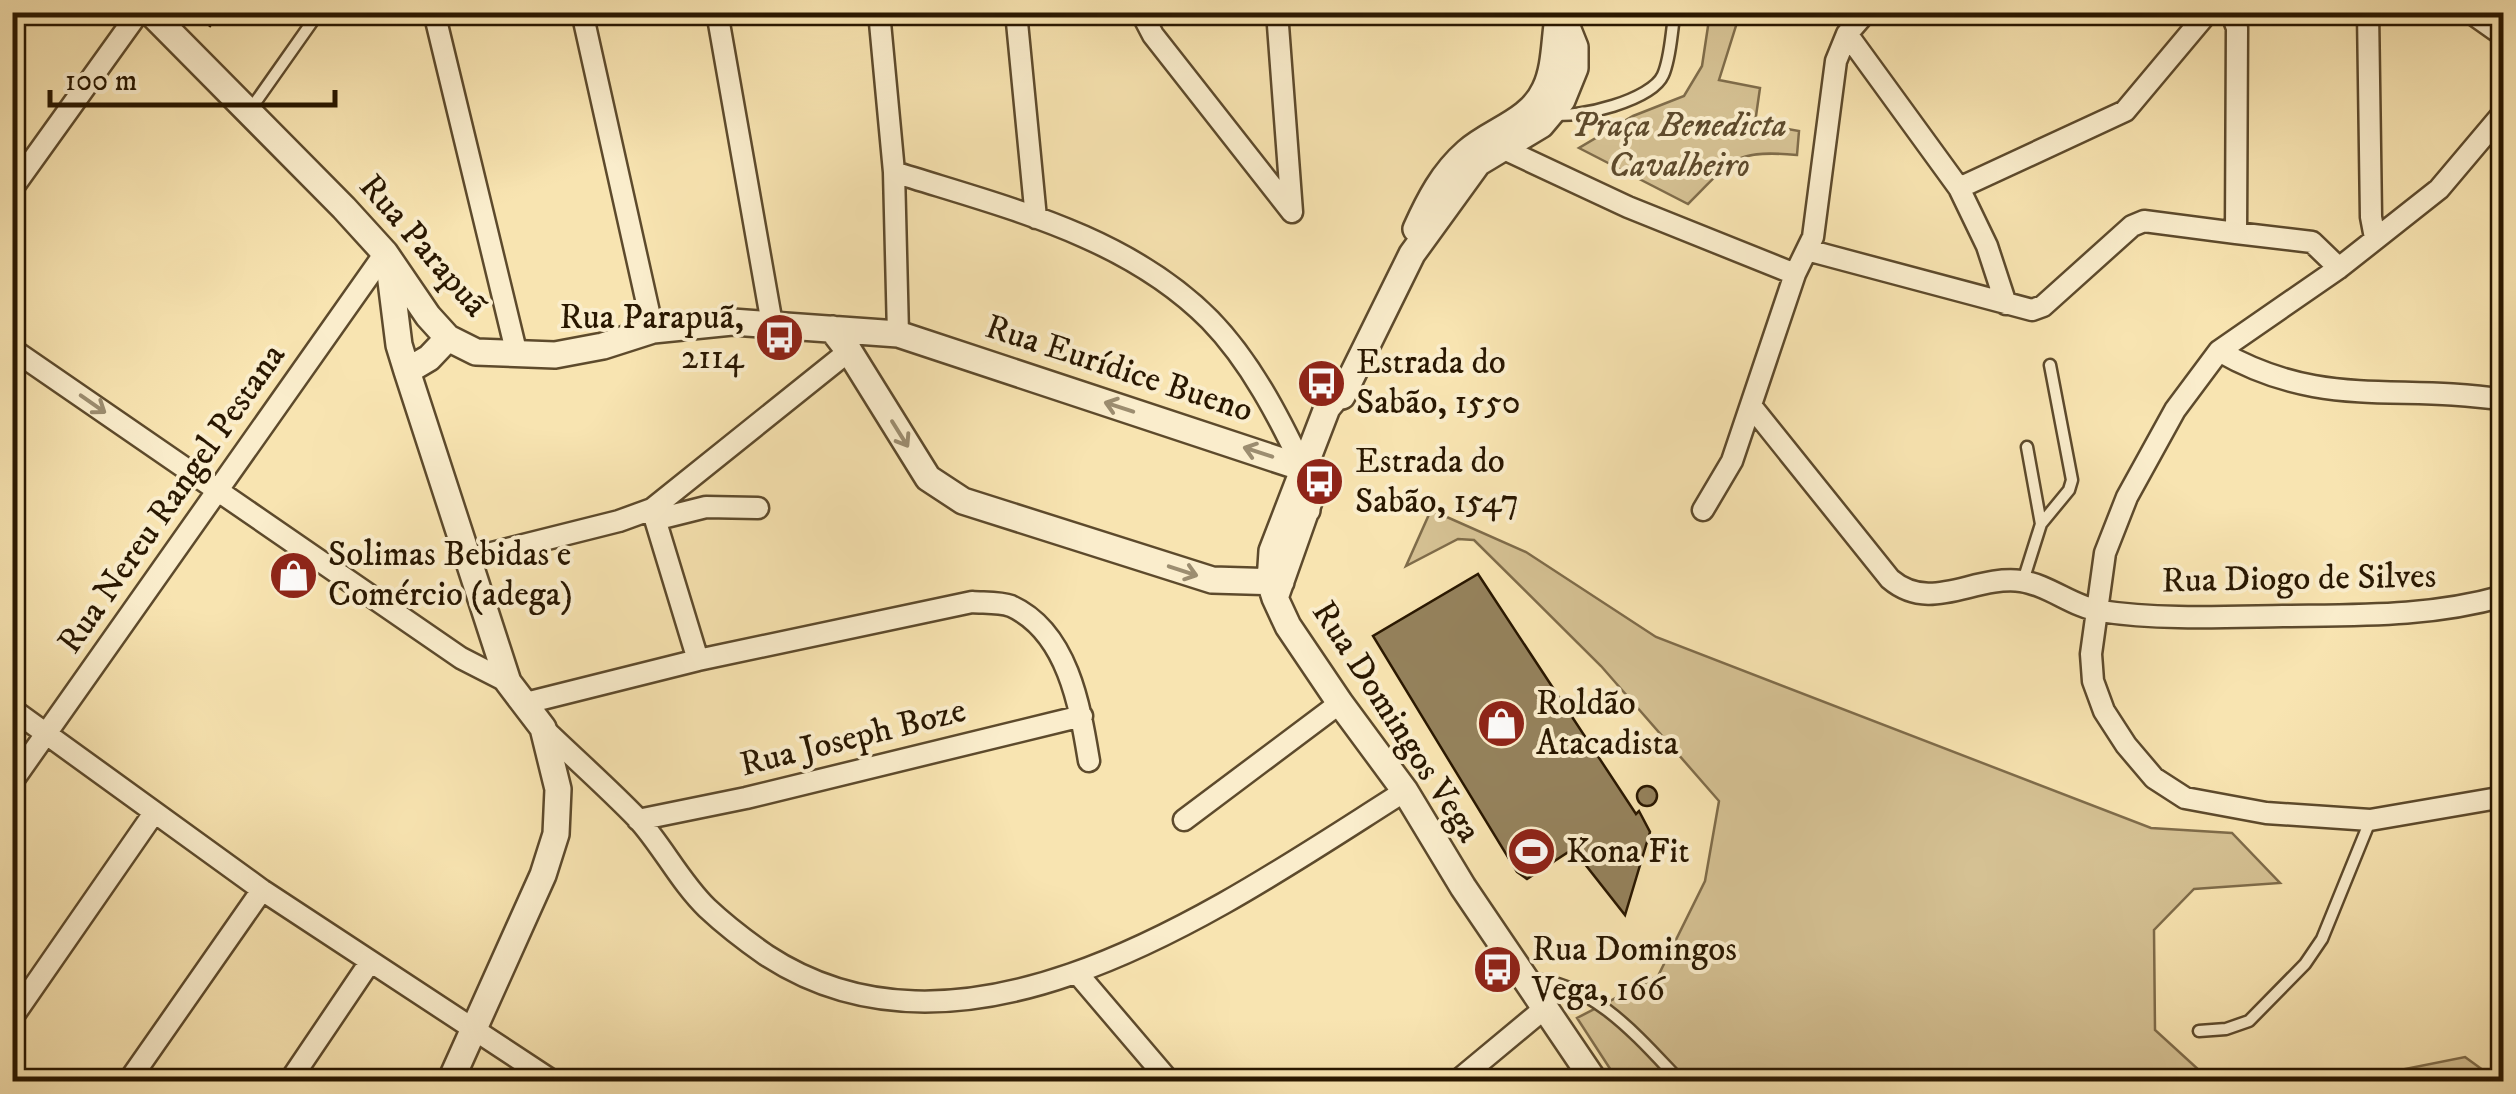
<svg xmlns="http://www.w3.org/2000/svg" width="2516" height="1094" font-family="'IM FELL DW Pica',serif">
<rect width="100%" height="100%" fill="#f8e4b1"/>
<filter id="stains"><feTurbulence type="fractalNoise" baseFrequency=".002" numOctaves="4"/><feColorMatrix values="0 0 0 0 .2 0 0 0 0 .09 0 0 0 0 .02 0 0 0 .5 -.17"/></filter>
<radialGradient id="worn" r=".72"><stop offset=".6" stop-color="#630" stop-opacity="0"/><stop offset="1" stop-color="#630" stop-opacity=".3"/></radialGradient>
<path fill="#d5c193" stroke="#7f6c4a" stroke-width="2.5" d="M1710 13H1740L1719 80 1760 88 1755 123 1799 131 1797 155C1731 149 1732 161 1688 204L1579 148 1633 116 1684 96 1702 66Z
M1431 510 1526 552 1656 637 2151 828 2232 833 2280 883 2194 889 2154 930 2155 1030 2211 1081H1618L1577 1018 1658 976 1705 881 1719 801 1601 666 1474 540 1458 539 1406 566Z
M2465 1057 2498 1081H2345Z"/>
<path fill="#95825c" stroke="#291700" stroke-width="2.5" d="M192 12H220L210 26Z
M295 556 311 567 291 594 276 583Z
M1478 574 1636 814 1639 811 1650 832 1625 915 1573 849 1527 879 1517 872 1373 636Z
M1637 796a10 10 0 1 1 20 0a10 10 0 1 1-20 0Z"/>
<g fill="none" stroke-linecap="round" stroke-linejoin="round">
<defs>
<path id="service" d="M250 110 319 12
M1554 114C1578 119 1652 100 1663 75 1671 57 1671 32 1675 12
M2027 447 2041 524
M2023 581 2041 524 2069 490 2072 480 2050 365
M1531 979C1594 983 1639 1038 1681 1082
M2199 1031 2226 1029 2249 1021 2305 964 2322 939 2370 821"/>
<path id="minor" d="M434 12 517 355
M582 12 653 330
M717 12 772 324
M879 12 894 172 898 334
M1016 12 1036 218
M1141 12 1153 35 1292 212
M1277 12 1292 212
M2368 12 2371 217 2375 238
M2470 12 2504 36
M1847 34 1959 188 1987 246 2006 304
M2504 112 2439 189 2339 268 2219 351 2175 410 2127 497 2105 553 2091 654 2093 681 2104 711 2126 745 2154 778 2185 798 2266 813 2370 820 2504 797
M1490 147 1504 149 1628 207 1795 274
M894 172C1004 207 1126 235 1210 320 1250 361 1279 417 1303 468
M1959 188 2125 111 2208 12
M12 189 139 12
M2236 233 2312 242 2339 268
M1807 250 2032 310 2043 306 2132 226 2144 221 2236 233 2237 28 2231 12
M12 349 461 658 508 682
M2219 351C2321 410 2397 383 2504 400
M1752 407 1890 579C1931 614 1973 575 2021 581 2049 585 2073 607 2100 611 2160 620 2223 617 2283 616 2359 615 2430 617 2504 596
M652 509 698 660
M1703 510 1732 461 1795 274 1813 237 1836 61 1847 34 1866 12
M658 519 706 507 758 508
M468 559 619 521 652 509 849 351
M526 703 698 660 972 602C984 603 1000 602 1011 606 1068 632 1080 707 1089 761
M12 709 262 890 554 1082
M543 728C574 758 607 787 637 818 662 845 680 882 707 908 724 924 746 941 766 955 971 1090 1232 900 1405 791
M12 782 385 253
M638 820 746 798 1082 716
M1184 820 1340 703
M1077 973 1170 1082
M12 1018 154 813
M128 1082 262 890
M289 1082 370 962
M1456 1082 1545 1008"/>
<path id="tertiary" d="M150 12 344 208 385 253 428 316 448 338 476 352 555 355 603 346 653 330 732 322 898 334 1303 468 1308 477 1307 510
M1416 229C1429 200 1443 173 1467 152 1492 130 1530 122 1545 89 1556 66 1554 37 1559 12
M389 265 399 345 407 371 508 682 543 728 558 789 556 834 543 875 450 1082
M832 329 849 351 928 478 963 501 1212 580 1281 582
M407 371 429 358 448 338
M1347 384 1327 408 1272 551 1270 582 1275 598 1288 626 1340 703 1405 791 1463 887 1595 1082
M1342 396 1412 254 1478 163 1541 125 1562 100 1575 68V47L1561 12
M1276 595 1311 496"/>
</defs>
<use href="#service" stroke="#5d4a2c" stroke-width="15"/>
<use href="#minor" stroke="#5d4a2c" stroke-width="25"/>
<use href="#tertiary" stroke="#5d4a2c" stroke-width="30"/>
<use href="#service" stroke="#faedcc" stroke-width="10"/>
<use href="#minor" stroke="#faedcc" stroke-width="20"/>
<use href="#tertiary" stroke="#faedcc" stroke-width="25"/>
</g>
<defs><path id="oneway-shaft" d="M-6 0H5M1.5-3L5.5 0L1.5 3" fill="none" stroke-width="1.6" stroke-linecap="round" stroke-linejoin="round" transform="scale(2.5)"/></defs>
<g stroke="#9c8d70">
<use href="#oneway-shaft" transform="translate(93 404) rotate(35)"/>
<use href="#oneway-shaft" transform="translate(1119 407) rotate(-162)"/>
<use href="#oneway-shaft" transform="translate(900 434) rotate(58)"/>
<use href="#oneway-shaft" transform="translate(1258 452) rotate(-162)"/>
<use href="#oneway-shaft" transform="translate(1183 571) rotate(18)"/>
</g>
<defs>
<symbol id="bus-disc" viewBox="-11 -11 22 22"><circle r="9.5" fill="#8f2418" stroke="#faedcc"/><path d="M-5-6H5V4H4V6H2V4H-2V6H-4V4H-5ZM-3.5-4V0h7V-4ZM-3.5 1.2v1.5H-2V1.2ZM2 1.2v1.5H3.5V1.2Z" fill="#fff"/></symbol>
<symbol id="shop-disc" viewBox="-11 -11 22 22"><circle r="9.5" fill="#8f2418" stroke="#faedcc"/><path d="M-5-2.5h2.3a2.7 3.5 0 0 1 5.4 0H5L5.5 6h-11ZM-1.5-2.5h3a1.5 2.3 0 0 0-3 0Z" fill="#fff"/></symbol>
<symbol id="stadium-disc" viewBox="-11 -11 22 22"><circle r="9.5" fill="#8f2418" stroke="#faedcc"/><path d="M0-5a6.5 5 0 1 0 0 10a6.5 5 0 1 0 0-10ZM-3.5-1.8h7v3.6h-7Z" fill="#fff"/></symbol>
</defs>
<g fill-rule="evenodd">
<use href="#bus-disc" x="752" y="310" width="55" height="55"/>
<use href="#bus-disc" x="1294" y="356" width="55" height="55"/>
<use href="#bus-disc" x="1292" y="454" width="55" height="55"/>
<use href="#shop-disc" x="266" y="548" width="55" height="55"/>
<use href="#shop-disc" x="1474" y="696" width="55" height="55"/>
<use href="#stadium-disc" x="1504" y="824" width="55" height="55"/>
<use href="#bus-disc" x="1470" y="942" width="55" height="55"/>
</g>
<g text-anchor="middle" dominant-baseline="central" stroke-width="8" stroke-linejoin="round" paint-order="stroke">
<g font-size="35" font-style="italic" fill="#5d4a2c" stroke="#faedcc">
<text x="1679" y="126">Praça Benedicta<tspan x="1679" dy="40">Cavalheiro</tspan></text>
</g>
<g font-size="35" fill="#291700" stroke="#faedcc">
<text transform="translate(423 246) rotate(49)">Rua Parapuã</text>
<text transform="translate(1119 369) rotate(18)">Rua Eurídice Bueno</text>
<text transform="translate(172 499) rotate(-55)">Rua Nereu Rangel Pestana</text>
<text transform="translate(2299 579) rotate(-1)">Rua Diogo de Silves</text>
<text transform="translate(1396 722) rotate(57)">Rua Domingos Vega</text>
<text transform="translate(853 738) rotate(-14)">Rua Joseph Boze</text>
</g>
<g font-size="35" fill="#291700" stroke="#faedcc" text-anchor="start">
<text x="744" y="318" text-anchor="end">Rua Parapuã,<tspan x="744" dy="40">2114</tspan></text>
<text x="1356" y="363">Estrada do<tspan x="1356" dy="40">Sabão, 1550</tspan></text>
<text x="1355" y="462">Estrada do<tspan x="1355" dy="40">Sabão, 1547</tspan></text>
<text x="328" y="555">Solimas Bebidas e<tspan x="328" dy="40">Comércio (adega)</tspan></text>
<text x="1536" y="704">Roldão<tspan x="1536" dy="40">Atacadista</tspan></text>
<text x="1566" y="852">Kona Fit</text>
<text x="1532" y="950">Rua Domingos<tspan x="1532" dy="40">Vega, 166</tspan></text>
</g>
</g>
<rect width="2516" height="1094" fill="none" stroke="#f8e4b1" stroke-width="50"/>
<rect x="15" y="15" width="2486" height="1064" fill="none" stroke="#291700" stroke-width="5"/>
<rect x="25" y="25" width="2466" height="1044" fill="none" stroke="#291700" stroke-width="2.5"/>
<path d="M50 90v15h285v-15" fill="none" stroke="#291700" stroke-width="5"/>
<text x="65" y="90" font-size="30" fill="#291700" stroke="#faedcc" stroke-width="8" paint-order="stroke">100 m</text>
<rect width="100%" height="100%" filter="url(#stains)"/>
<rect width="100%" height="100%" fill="url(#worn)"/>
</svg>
